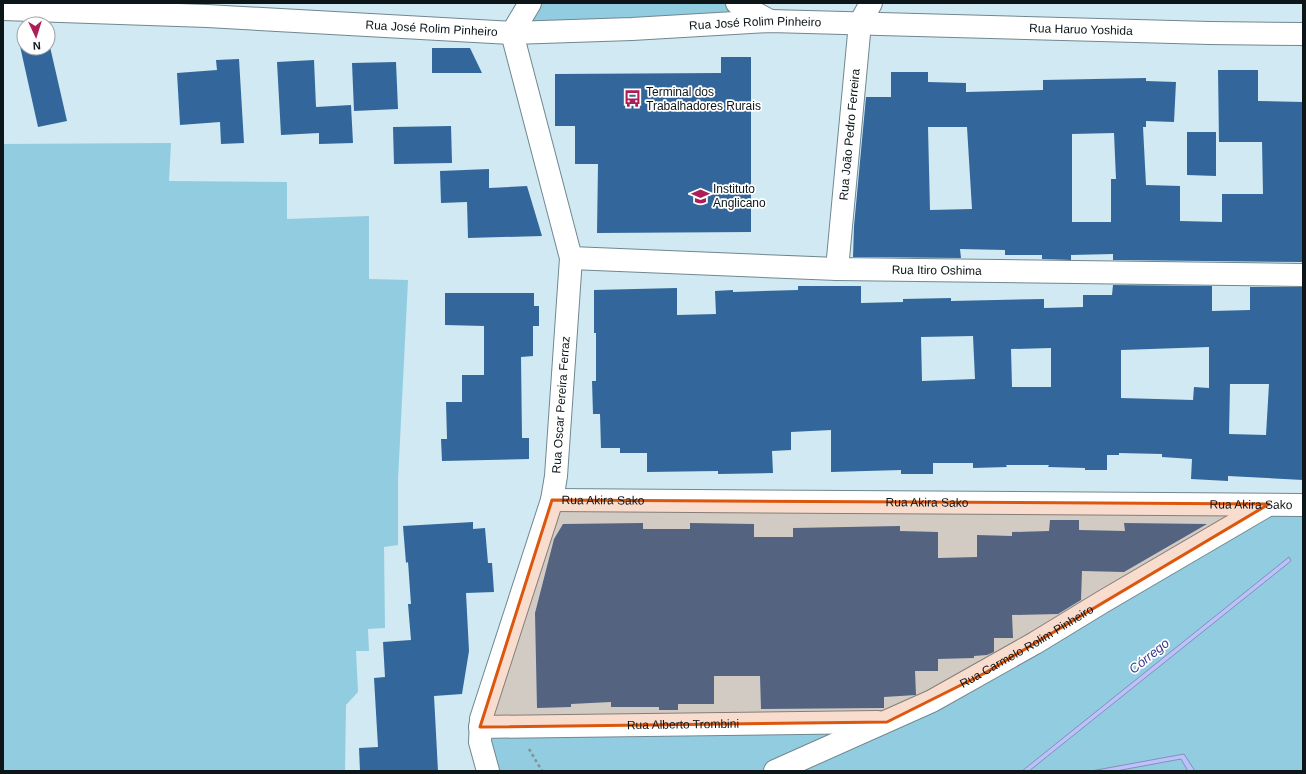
<svg xmlns="http://www.w3.org/2000/svg" width="1306" height="774" font-family="Arial,sans-serif">
<rect width="100%" height="100%" fill="#d0e9f2"/>
<path fill="#92cce0" d="M530 3H737L752 12 512 33Z
M171 143 169 181 287 182V219L369 216V279L408 280 398 480V545L384 547 385 628 368 629 369 651H356L358 692 346 705 345 771H3V144Z
M1269 504 1303 505V771H775L887 722Z
M868 726 772 771H488L480 727Z"/>
<path fill="#bbc2fb" stroke="#868eb7" d="M1289 557 1291 561 1029 771H1022Z
M1184 754 1195 771H1188L1181 759 1116 771H1091Z"/>
<path fill="#33679b" fill-rule="evenodd" d="M24 36V48H48V38L67 121 38 127 18 37Z
M432 48H470L482 73H432Z
M721 57H751V232L597 233 598 164H575V126H555V74L721 73Z
M239 59 244 143 221 144 220 122 180 125 177 73 217 70 216 60Z
M314 60 316 107 351 105 353 143 319 144V133L281 135 277 62Z
M396 62 398 109 354 111 352 63Z
M1218 70H1258V101L1303 102V262L1113 260V254L1071 255V260L1042 259V255H1005V250L960 249 961 258 853 257 854 226 866 97H891V72H928V82L966 83V92L1043 90V80L1146 78V81L1176 82 1174 122 1146 121V127H1143L1146 185 1180 186V221L1222 222V194H1263L1262 142H1219ZM928 127H967L972 209 930 210ZM1114 133 1116 179H1111V222H1072V134Z
M451 126 452 163 394 164 393 127Z
M1187 132H1216V176L1187 175Z
M489 169V188L527 186 542 236 468 238 467 202 441 203 440 171Z
M1113 285 1212 286V311L1250 310V287H1303V480L1228 476V481L1191 479 1192 459 1162 457V454L1119 453V455H1107V470H1085V468L1048 467 1049 465H1006L1007 467 973 468V463H933V474H901V470L831 472V430L791 432V450L772 451 773 473 718 474V471L647 472V453H620V448H601L600 414H593L592 381H596V333H594V290L677 288V315L716 314 715 291 733 290V292L798 290V286H861V303L903 302V299L951 298V301L1044 299V308L1083 307V295H1112ZM973 336 975 379 922 381 921 337ZM1209 347V388L1194 387 1193 400 1121 398V350ZM1051 348V387H1012L1011 349ZM1230 384H1269L1266 435 1229 434Z
M445 293H534V306H539V326H533V356L521 357 522 438H529V459L442 461 441 439H447L446 402H462V375H484V326L445 325Z
M1050 520H1079V530L1125 531 1124 523 1207 524 1124 572 1082 571 1081 600 1058 614 1012 615 1013 638H994V652L987 655 974 656V658L938 659V671H915L916 695 884 697V708L761 709 760 676H714V704H678V710H659V707H611V702L571 704V707L537 708 535 613 554 539 563 524 643 523V529H690V523L754 524V537H793V528L900 526V531L938 532V558L977 557V535L1012 536V532L1049 531Z
M473 522V529L485 528 488 563H492L494 592 466 593 469 651 462 694 434 696 438 771H360L359 748 378 747 374 678 385 677 383 642 411 640 408 604H411L408 562 406 563 403 526Z"/>
<g fill="none" stroke-linecap="round" stroke-linejoin="round">
<defs>
<g id="street">
<path d="M737 3 770 21"/>
<path id="s1" d="M3 9 207 16 512 33 632 29 770 21 1210 33 1303 34"/>
<path id="s2" d="M571 258 837 269 1303 275"/>
<path id="s3" d="M837 269 860 23 871 3"/>
<path id="s4" d="M552 500 1303 505"/>
<path id="s5" d="M480 727 878 722"/>
<path id="s6" d="M488 771 480 742 481 719 552 500 556 476 571 258 512 33 530 3"/>
<path id="s7" d="M775 771 932 701 1035 643 1104 601 1268 505"/>
</g>
</defs>
<use href="#street" stroke="#718790" stroke-width="24"/>
<path stroke="#809399" stroke-width="2.5" stroke-dasharray="3 3" stroke-linecap="butt" d="M529 749 542 771"/>
<use href="#street" stroke="#fff" stroke-width="22"/>
</g>
<path fill="#dd560d" fill-opacity="0.2" stroke="#dd560d" stroke-width="3" stroke-linejoin="round" d="M552 500 1269 504 985 673 887 722 480 727Z"/>
<defs>
<symbol id="bus-bare" viewBox="-9 -9 18 18"><path d="M-5-6H5V4H4V6H2V4H-2V6H-4V4H-5ZM-3.5-4V0h7V-4ZM-3.5 1.2v1.5H-2V1.2ZM2 1.2v1.5H3.5V1.2Z" fill="#ae1e56" stroke="#fff" stroke-width="2.5" paint-order="stroke"/></symbol>
<symbol id="school-bare" viewBox="-9 -9 18 18"><path d="M0-5L7-2L0 1L-7-2ZM-4 1L0 2.5L4 1V4Q0 6-4 4Z" fill="#ae1e56" stroke="#fff" stroke-width="2.5" paint-order="stroke"/></symbol>
</defs>
<g fill-rule="evenodd">
<use href="#bus-bare" x="620" y="86" width="25" height="25"/>
<use href="#school-bare" x="688" y="184" width="25" height="25"/>
</g>
<g text-anchor="middle" dominant-baseline="central" stroke-width="3.5" stroke-linejoin="round" paint-order="stroke">
<g font-size="12" fill="#0c1518" stroke="#fff">
<text stroke="none"><textPath href="#s1" startOffset="753">Rua José Rolim Pinheiro</textPath></text>
<text stroke="none"><textPath href="#s1" startOffset="429">Rua José Rolim Pinheiro</textPath></text>
<text stroke="none"><textPath href="#s1" startOffset="1079">Rua Haruo Yoshida</textPath></text>
<text stroke="none"><textPath href="#s3" startOffset="135">Rua João Pedro Ferreira</textPath></text>
<text stroke="none"><textPath href="#s2" startOffset="366">Rua Itiro Oshima</textPath></text>
<text stroke="none"><textPath href="#s6" startOffset="379">Rua Oscar Pereira Ferraz</textPath></text>
<text stroke="none"><textPath href="#s4" startOffset="51">Rua Akira Sako</textPath></text>
<text stroke="none"><textPath href="#s4" startOffset="375">Rua Akira Sako</textPath></text>
<text stroke="none"><textPath href="#s4" startOffset="699">Rua Akira Sako</textPath></text>
<text stroke="none"><textPath href="#s7" startOffset="281">Rua Carmelo Rolim Pinheiro</textPath></text>
<text stroke="none"><textPath href="#s5" startOffset="203">Rua Alberto Trombini</textPath></text>
</g>
<g font-size="12" fill="#0c1518" stroke="#fff" text-anchor="start">
<text x="646" y="92">Terminal dos<tspan x="646" dy="14">Trabalhadores Rurais</tspan></text>
<text x="713" y="189">Instituto<tspan x="713" dy="14">Anglicano</tspan></text>
</g>
<g font-size="13" font-style="italic" fill="#3a3989" stroke="#fff">
<text transform="translate(1149 656) rotate(-39)">Córrego</text>
</g>
</g>
<rect width="1306" height="774" fill="none" stroke="#0c1518" stroke-width="8"/>
<g transform="translate(36 36) rotate(176)"><circle r="19" fill="#ffffff" stroke="#9ea1a3"/>
<path d="M0-3L7 15L0 10L-7 15Z" fill="#ae1e56"/>
<text y="-6" font-size="11" font-weight="bold" text-anchor="middle" fill="#0c1518">N</text>
</g>
</svg>
